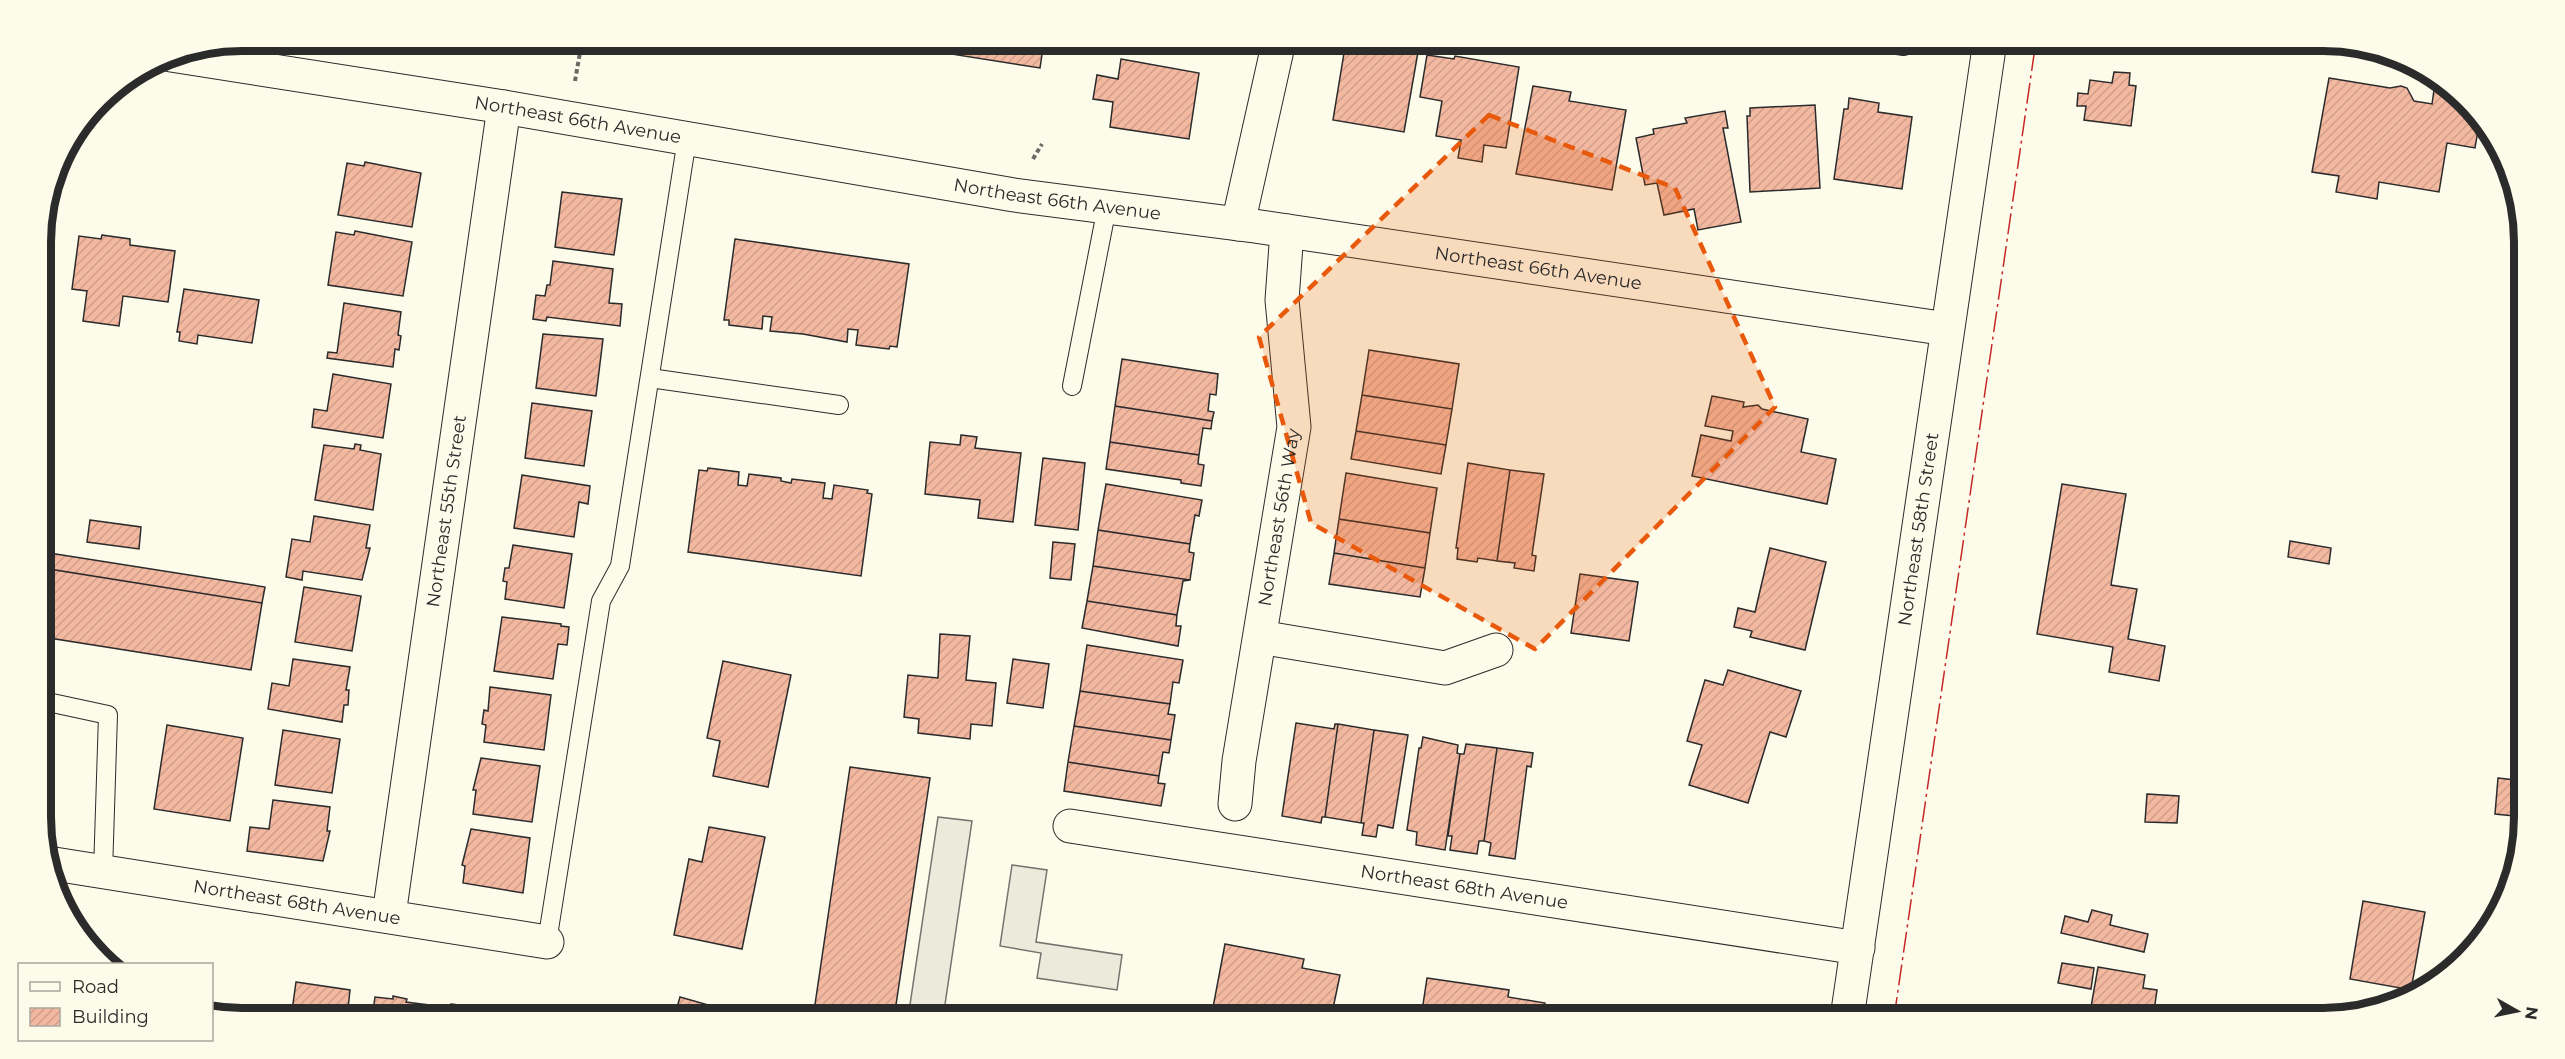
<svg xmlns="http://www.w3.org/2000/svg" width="2565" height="1059" font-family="Montserrat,sans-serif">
<defs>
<pattern id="building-hatch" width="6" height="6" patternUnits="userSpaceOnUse" patternTransform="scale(1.5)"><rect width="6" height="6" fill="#f2b8a0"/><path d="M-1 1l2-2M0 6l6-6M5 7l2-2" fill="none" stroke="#d09e8a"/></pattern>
</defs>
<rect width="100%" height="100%" fill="#fdfbea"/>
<path fill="#eceadb" stroke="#74746e" stroke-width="1.5" d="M938 817 972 821 943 1018H908Z
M1012 865 1047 870 1036 942 1122 955 1117 990 1037 978 1041 953 1000 946Z"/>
<path fill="url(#building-hatch)" stroke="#2b2b2b" stroke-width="1.5" d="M953 41H1044L1040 68 951 54Z
M1123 41H1202L1201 52Z
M1351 41 1418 52 1404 132 1333 120 1345 47H1350Z
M1427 55 1454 59 1455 56 1519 67 1506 148 1484 145 1482 162 1458 158 1461 140 1436 136 1442 101 1420 97Z
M1121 59 1199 73 1189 139 1110 127 1113 102 1093 99 1097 75 1118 79Z
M2114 72 2130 73 2129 85 2136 86 2131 126 2084 120 2086 106H2077L2078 93 2088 94 2090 80 2112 83Z
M2329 78 2390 88 2401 86 2407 88 2414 101 2432 104 2435 83 2475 110 2480 119 2475 148 2447 143 2439 192 2379 182 2377 199 2336 192 2339 176 2312 172Z
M1533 86 1571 92 1569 101 1626 110 1612 190 1516 174Z
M1849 98 1879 103 1878 112 1912 117 1902 189 1834 179 1844 109H1848Z
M1815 105 1820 188 1750 192 1747 116H1750V108Z
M1725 111 1728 128H1723L1741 222 1698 230 1694 209 1664 215 1657 183 1645 185 1636 138 1654 134 1653 129 1687 123 1685 118Z
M365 162 421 173 412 227 338 215 347 163 364 166Z
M562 192 622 199 614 255 555 247Z
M355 231 412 242 403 296 328 285 336 232 354 235Z
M102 235 130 239V245L175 251 168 302 123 296 119 326 83 321 87 291 72 289 79 236 101 239Z
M735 239 909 264 897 347 890 346 889 349 856 345 858 330 848 329 847 342 803 334 770 331 772 317 763 316 762 329 729 325V320H724Z
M553 261 613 269 609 303 622 304 620 326 547 317 546 321 533 319 536 295 545 296 547 285H550Z
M184 289 259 300 252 343 198 335 197 344 179 341 180 332H177Z
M344 303 401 312 398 335 401 336 399 350 395 349 393 367 327 358 328 352 337 353Z
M543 334 603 339 596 396 536 388Z
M1369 350 1459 364 1452 409 1362 395Z
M1122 359 1218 374 1216 395 1210 394 1208 411 1214 412 1212 421 1115 406Z
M333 374 391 384 383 438 312 427 314 409 327 411Z
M1362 395 1452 409 1446 445 1356 431Z
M1712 396 1744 402 1743 407 1758 405 1762 409 1808 419 1801 452 1836 459 1827 504 1692 476 1701 435 1731 441 1733 431 1705 426Z
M532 403 592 411 584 466 525 458Z
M1115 406 1212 421 1211 429 1203 428 1199 455 1110 442Z
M1356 431 1446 445 1441 474 1351 459Z
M961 435 977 437 975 448 1021 453 1013 522 978 518 980 500 925 494 930 442 960 445Z
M1110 442 1199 455 1198 464 1204 465 1201 486 1181 483V480L1106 469Z
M355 444 361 445 360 450 381 454 373 510 315 500 324 445 354 449Z
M1043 458 1085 463 1078 530 1035 525Z
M1468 463 1510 470 1497 561 1478 558 1477 562 1457 559 1458 548H1456Z
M708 468 739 472 738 485 747 486 749 474 781 478V481L791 483 792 479 825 483 823 498 832 499 834 485 868 490 867 493 872 494 861 576 688 552 699 470 707 471Z
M1510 470 1544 474 1532 555 1536 556 1534 571 1514 568 1515 563 1497 561Z
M1346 473 1437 488 1430 533 1339 519Z
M522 475 590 486 588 504 579 502 574 537 514 528Z
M1106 484 1202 500 1199 516 1195 515 1190 544 1098 530Z
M2062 484 2126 494 2111 585 2137 589 2128 639 2165 646 2159 681 2109 672 2113 647 2037 634Z
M314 516 370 525 366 548H370L362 580 303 571 302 580 286 577 292 539 310 542Z
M1339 519 1430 533 1425 568 1334 553Z
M90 520 141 527 139 549 87 542Z
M1098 530 1190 544 1189 552 1194 553 1190 580 1093 566Z
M2290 541 2331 548 2329 564 2288 557Z
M1053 542 1075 544 1071 580 1050 578Z
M513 545 572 554 564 608 505 599 507 582 503 581 505 568H509Z
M1770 548 1826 562 1805 650 1750 637 1752 631 1734 627 1738 608 1755 612Z
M43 552 265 587 262 603 43 568Z
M1334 553 1425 568 1420 597 1329 584Z
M1093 566 1190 580 1183 581 1177 615 1087 601Z
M43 568 262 603 251 670 43 637Z
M1580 574 1638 582 1629 641 1571 633Z
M304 587 361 596 352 651 295 642Z
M1087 601 1177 615 1176 626H1181L1178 646 1082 628Z
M502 617 561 624V626L569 627 567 645 558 644 553 679 494 671Z
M940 634 970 636 966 680 996 683 992 726 971 724 970 739 918 733 919 719 904 717 908 675 938 678Z
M2516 639 2524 640V670L2512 669Z
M1087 645 1183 660 1179 683 1173 682 1170 704 1080 691Z
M293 659 350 667 346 690H349L348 705H344L342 722 268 709 272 683 289 686Z
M1013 659 1049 664 1043 708 1007 703Z
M723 661 791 675 768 787 713 776 720 741 707 738Z
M1728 670 1801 691 1786 737 1770 732 1748 803 1689 785 1702 745 1687 741 1705 680 1723 685Z
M490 687 551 695 544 750 484 742 486 725 482 724 484 710 488 711Z
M1080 691 1170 704 1168 714 1175 715 1171 740 1074 726Z
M1296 723 1334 729 1335 724H1338L1325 817H1322L1321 823 1282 816Z
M1338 724 1374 730 1361 823 1325 817Z
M167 725 243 738 230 821 154 809Z
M1074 726 1171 740 1169 753 1163 752 1159 776 1068 762Z
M283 730 340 739 332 793 275 785Z
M1374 730 1408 735 1393 828 1378 825 1376 837 1362 835 1364 823H1361Z
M1423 737 1458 745 1457 753 1460 754 1445 850 1416 845 1417 832 1407 830 1419 748H1421Z
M1466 744 1497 748 1484 841H1479L1477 854 1450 850 1452 836H1448L1460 754H1464Z
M1497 748 1533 753 1531 767 1527 766 1515 859 1489 855 1491 843 1484 841Z
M481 758 540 766 532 822 473 814 476 790H473Z
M1068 762 1159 776 1158 783 1165 784 1161 806 1064 791Z
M850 767 930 778 894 1018H813Z
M2498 778 2524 781V817L2495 814Z
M2147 794 2179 796 2177 823 2145 822Z
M273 800 330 807 327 831H330L323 861 247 851 250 827 269 829Z
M709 827 765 837 742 949 674 935 689 859 702 862Z
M471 829 530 838 523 893 463 883 465 866 462 865Z
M2363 901 2425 912 2411 990 2350 979Z
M2092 910 2112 915 2110 925 2148 934 2144 952 2061 933 2065 916 2088 922Z
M1225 944 1304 959 1302 968 1340 975 1331 1018H1211Z
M2062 963 2094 968 2091 989 2058 983Z
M2098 967 2145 975 2143 988 2157 990 2154 1011 2141 1008 2140 1015 2091 1007Z
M1427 978 1509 990 1508 997 1545 1003 1543 1018H1421Z
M296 982 350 990 347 1018H291Z
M393 996 407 999 406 1002 429 1005 427 1018H372L375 997 393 999Z
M680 997 751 1017 750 1018H674Z
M451 1004 506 1011 505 1018H450Z
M1617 1006 1692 1017V1018H1616Z"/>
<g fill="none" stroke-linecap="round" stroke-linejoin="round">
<defs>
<path id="lane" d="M1870 41 1904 46
M650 378 839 405
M1072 386 1107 207
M43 701 108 715 103 872
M547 942 601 601 620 566 687 139"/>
<g id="street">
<path d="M1238 224 1279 41"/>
<path d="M1260 637 1445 668 1496 650"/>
<path id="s1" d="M1235 804 1239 761 1294 427 1282 300 1287 231"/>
<path id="s2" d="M1070 826 1858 948"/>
<path id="s3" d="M48 863 547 942"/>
<path id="s4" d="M389 915 504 107"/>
</g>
<g id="secondary">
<path id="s5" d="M171 55 504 107 1014 195 1254 226 1947 329"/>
<path id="s6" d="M1847 1018 1990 41"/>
</g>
</defs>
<use href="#lane" stroke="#2b2b2b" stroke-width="20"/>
<use href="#street" stroke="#2b2b2b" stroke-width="35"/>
<use href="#secondary" stroke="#2b2b2b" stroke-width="35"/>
<path stroke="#6a6964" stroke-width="4" stroke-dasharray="4.5 3" stroke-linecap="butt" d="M575 81 582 41
M1033 159 1042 144"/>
<use href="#lane" stroke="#fdfbea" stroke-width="18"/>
<use href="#street" stroke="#fdfbea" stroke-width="33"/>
<use href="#secondary" stroke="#fdfbea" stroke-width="33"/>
<path stroke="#c62828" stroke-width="1.5" stroke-dasharray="21 4.5 3 4.5" stroke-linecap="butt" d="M1894 1018 2036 41"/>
</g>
<path fill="#e8590c" fill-opacity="0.2" stroke="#e8590c" stroke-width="4.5" stroke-dasharray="12 8" stroke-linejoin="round" d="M1489 115 1675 188 1775 407 1535 649 1311 523 1259 337Z"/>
<g text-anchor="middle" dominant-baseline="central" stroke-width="4.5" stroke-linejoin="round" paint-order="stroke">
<g font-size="18" fill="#2b2b2b" stroke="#fdfbea">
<text stroke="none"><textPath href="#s5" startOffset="412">Northeast 66th Avenue</textPath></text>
<text stroke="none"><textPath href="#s5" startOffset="898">Northeast 66th Avenue</textPath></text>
<text stroke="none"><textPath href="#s5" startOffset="1384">Northeast 66th Avenue</textPath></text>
<text stroke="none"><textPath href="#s4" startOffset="408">Northeast 55th Street</textPath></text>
<text stroke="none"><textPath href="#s1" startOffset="290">Northeast 56th Way</textPath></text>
<text stroke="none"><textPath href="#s6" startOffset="494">Northeast 58th Street</textPath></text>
<text stroke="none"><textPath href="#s2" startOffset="399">Northeast 68th Avenue</textPath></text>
<text stroke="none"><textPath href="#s3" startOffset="252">Northeast 68th Avenue</textPath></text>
</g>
</g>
<path d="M0 0H2565V1059H0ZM242 51H2323A191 191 0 0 1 2514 242V817A191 191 0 0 1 2323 1008H242A191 191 0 0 1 51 817V242A191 191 0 0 1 242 51Z" fill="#fdfbea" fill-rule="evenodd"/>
<path fill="none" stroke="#2b2b2b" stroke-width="8" d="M242 51H2323A191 191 0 0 1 2514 242V817A191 191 0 0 1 2323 1008H242A191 191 0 0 1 51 817V242A191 191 0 0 1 242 51Z"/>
<rect x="18" y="963" width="195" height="78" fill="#fdfbea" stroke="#a9a89e" stroke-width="1.5"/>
<rect x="30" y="982" width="30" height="9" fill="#fdfbea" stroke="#a9a89e" stroke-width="1.5"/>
<text x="72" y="993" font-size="18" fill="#2b2b2b">Road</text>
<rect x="30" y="1008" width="30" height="18" fill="url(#building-hatch)" stroke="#a9a89e" stroke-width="1.5"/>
<text x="72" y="1023" font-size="18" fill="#2b2b2b">Building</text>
<g transform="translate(2517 1011) rotate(99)" stroke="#fdfbea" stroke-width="4.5" paint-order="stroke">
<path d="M0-4.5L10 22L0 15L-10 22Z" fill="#2b2b2b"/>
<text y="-9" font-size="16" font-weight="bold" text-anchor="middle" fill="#2b2b2b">N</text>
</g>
</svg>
